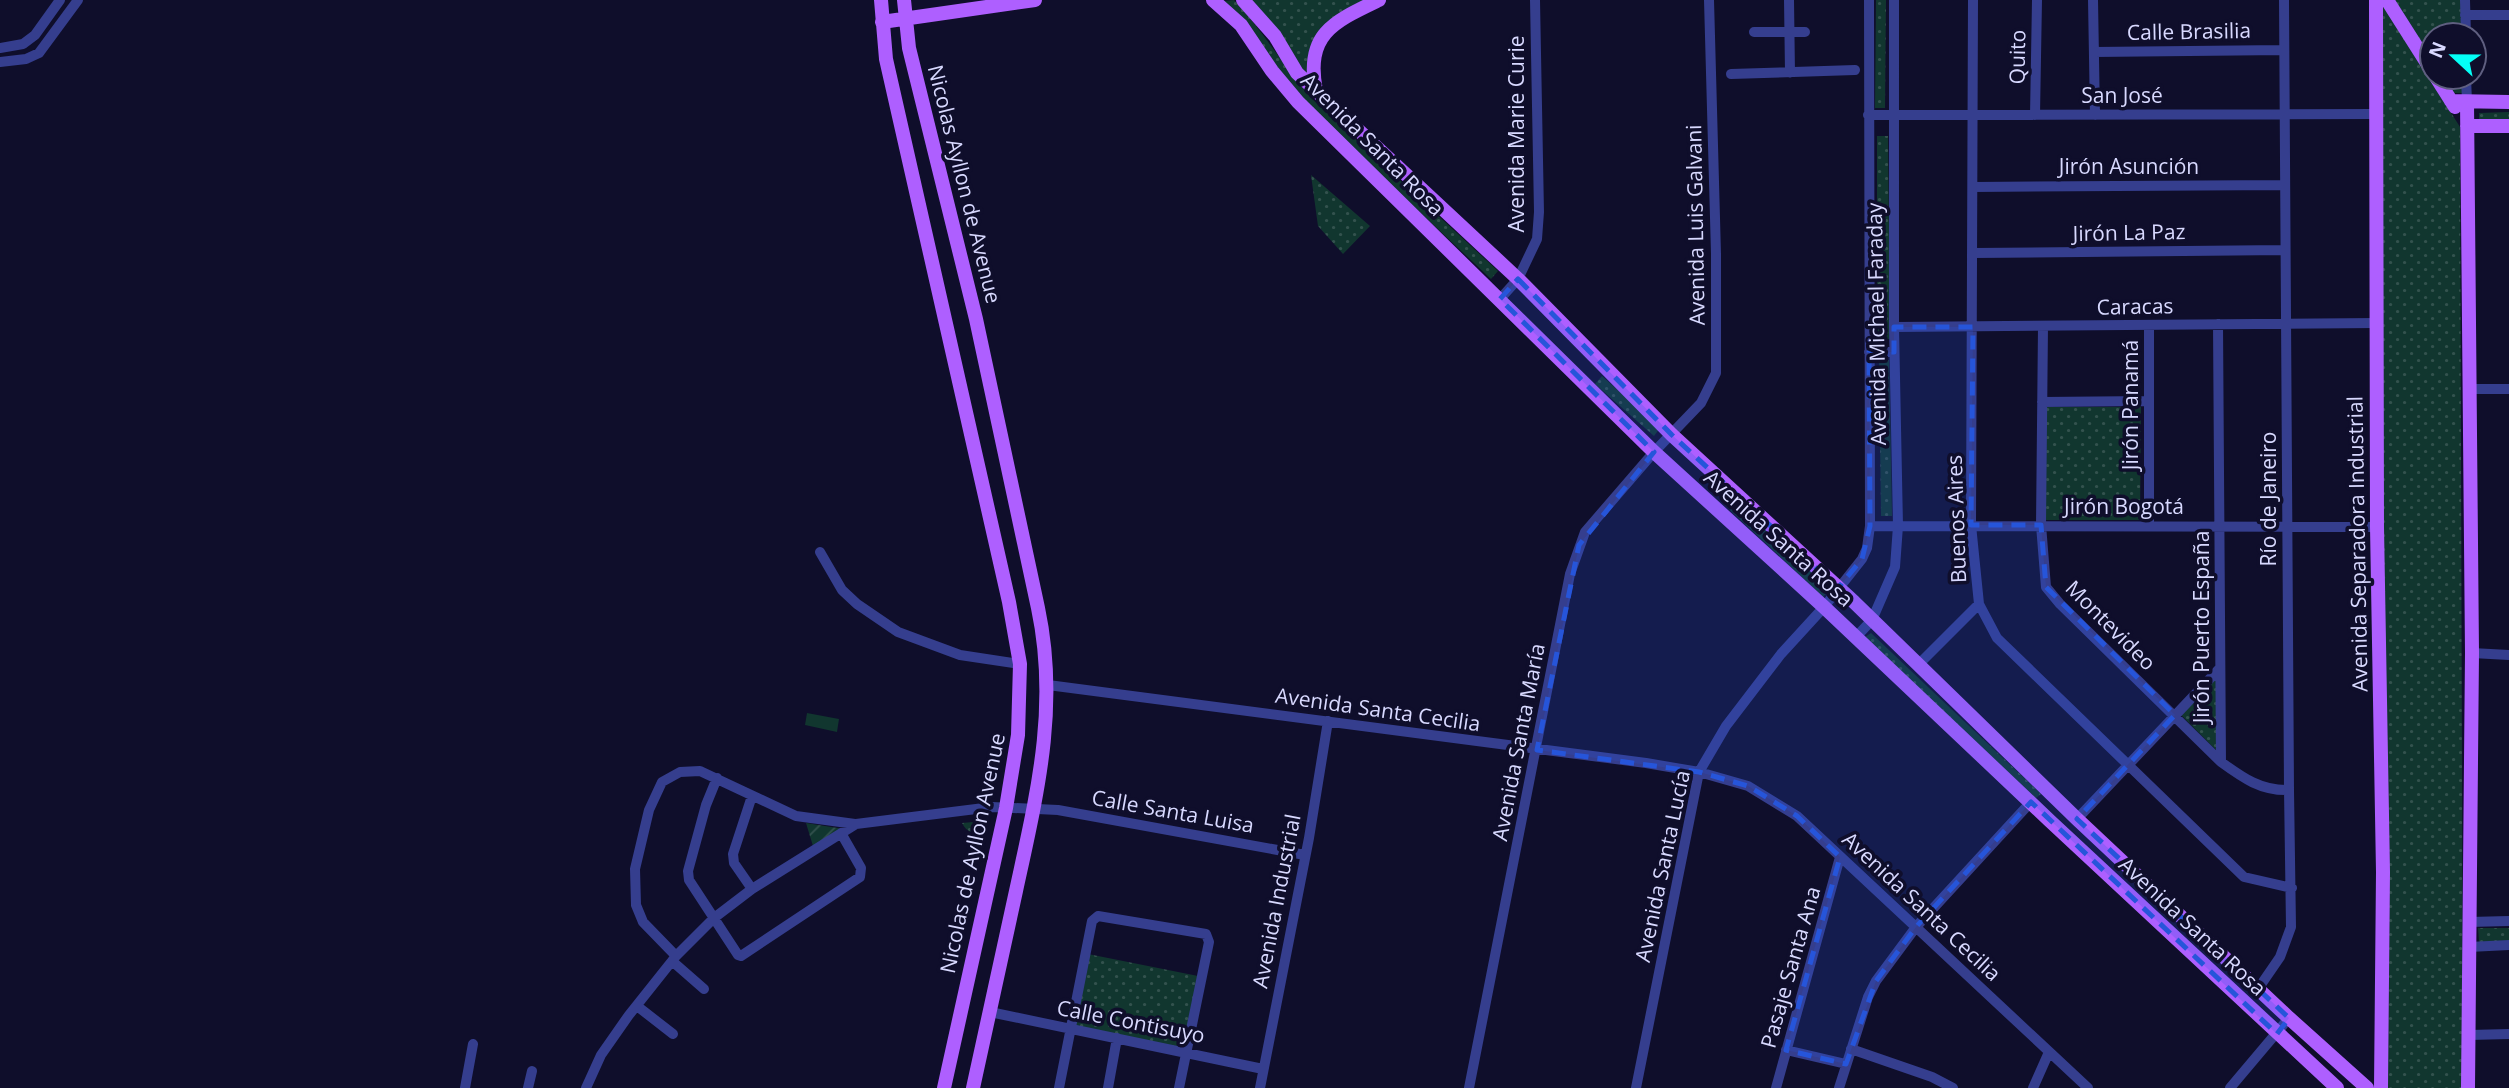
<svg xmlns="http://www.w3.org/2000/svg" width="2509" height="1088" font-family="'Open Sans',sans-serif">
<defs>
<pattern id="grass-dots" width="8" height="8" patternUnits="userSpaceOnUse" patternTransform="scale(1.75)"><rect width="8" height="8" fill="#11362f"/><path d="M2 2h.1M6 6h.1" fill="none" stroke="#33524e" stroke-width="1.8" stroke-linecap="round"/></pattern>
<pattern id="garden-furrows" width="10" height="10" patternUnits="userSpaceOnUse" patternTransform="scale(1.75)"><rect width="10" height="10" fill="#11362f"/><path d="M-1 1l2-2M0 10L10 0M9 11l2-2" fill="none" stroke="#33524e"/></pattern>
</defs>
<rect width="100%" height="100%" fill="#0f0e2b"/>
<path fill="url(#grass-dots)" d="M1234 0C1263 31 1284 67 1312 99L1498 271 1491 279 1290 90 1224 1Z
M1246 0H1371L1325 27 1314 87Z
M1876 0H1886L1885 108H1875Z
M2380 0 2460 127 2463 1088H2385Z
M2392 0H2461L2462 35H2432V63Z
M2441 77H2463V93H2451Z
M2509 112V119L2479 120V113Z
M1877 136H1888L1890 339 1877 340Z
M1311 175 1370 226 1343 254 1318 226Z
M1879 360H1889L1892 516H1881Z
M1602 376 1660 428 1654 436 1595 384Z
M2046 407H2141L2140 520H2046Z
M1739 501 1831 588 1823 597 1730 510Z
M1871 633 2041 794 2036 798 1865 637Z
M2219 675 2220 754 2181 715Z
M985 821 983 834C973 833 967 833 962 823Z
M2478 928H2509V941L2479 942Z
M1088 954 1198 976 1183 1049 1073 1027Z"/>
<path fill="url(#garden-furrows)" d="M806 823 844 829 813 846Z"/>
<path fill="#11362f" d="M807 713 839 719 837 732 805 725Z"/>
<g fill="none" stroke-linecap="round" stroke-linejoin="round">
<path stroke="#353e8e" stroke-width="10" d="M1789 0 1790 73
M1973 0 1971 525 1979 604 1997 638 2244 877 2292 888
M2093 0 2095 115
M2465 0 2466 35
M2465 15H2509
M1754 32H1805
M0 48 23 44 35 35 60 0
M2094 52 2284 50
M0 62 26 59 39 53 78 0
M1731 74 1855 70
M2466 77 2467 102
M1868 115 2376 114
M2035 115 2037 0
M1973 187 2285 185
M1973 253 2285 250
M1500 299 1518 279 1537 239 1539 212 1535 0
M2218 324 2221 762
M2149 325V526
M2043 326 2041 525 2046 587 2060 604 2221 762C2243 778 2261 791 2289 790
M1894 327 2377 323
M1869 352H1894
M2471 389H2509
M2042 402 2149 401
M1870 526 2377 527
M820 552 842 590 857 604 898 632 960 655 1020 664
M1856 637 1872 620 1895 567 1898 526 1894 327V0
M2472 653 2509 655
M1918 665 1979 604
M1048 685 1646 763 1699 772 1748 786 1797 816 2088 1088
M717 778 706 805 688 871 689 880 738 955 741 956 860 877 861 868 841 833
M752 796 733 854 734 863 752 889
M2077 819 2220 668
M2469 922 2509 921
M2469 947 2509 945
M676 956 643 922 636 905 635 869 649 810 662 782 680 772 700 771 796 816 855 824
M672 961 704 989
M2258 989 2280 957 2291 927 2289 790 2284 0
M637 1006 673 1034
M990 1012 1263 1069
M2469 1035 2509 1034
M1851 1049 1932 1077 1953 1088
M1786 1050 1846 1064
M465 1088 473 1044
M528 1088 532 1071
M586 1088 601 1055 629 1015 676 956 714 918 752 889 856 824 992 807 1058 810 1305 855
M1059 1088 1092 921 1098 916 1206 934 1209 942 1179 1088
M1108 1088 1117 1038
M1260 1088 1309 838 1328 721
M1469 1088 1570 574 1585 532 1654 452 1701 403 1716 373V254L1709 0
M1636 1088 1699 772 1726 726 1781 654 1824 607 1862 559 1867 548 1870 526 1869 0
M1776 1088 1840 857
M1839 1088 1868 997 1876 981 1916 927 2031 802
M2033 1088 2049 1052
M2230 1088 2289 1018"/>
<path stroke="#ae5fff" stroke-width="14" d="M881 0 886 59 1009 602 1020 664 1018 735 1006 808 944 1088
M904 0 909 48 976 319 1038 608C1059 707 1037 794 1016 891 1002 957 987 1022 973 1088
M1213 0 1241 25 1272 71 1298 102 1654 452 1824 607 2050 821 2337 1088
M1243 0 1275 36 1297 73 1518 279 1672 435 1854 602 2077 819 2289 1018 2367 1088
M2376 0 2377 527 2383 872 2381 1088
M2387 0 2432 71
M882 22 1035 0
M2436 77 2455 107
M1316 91C1305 34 1333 22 1379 0
M2451 101 2509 102
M2467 102 2472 653 2468 1088
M2467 126H2509"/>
</g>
<path fill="#2655da" fill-opacity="0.2" stroke="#2655da" stroke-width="5" stroke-dasharray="14 9" stroke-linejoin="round" d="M1518 279 1672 435 1838 588 1862 559 1870 526 1869 352H1894V327H1973L1971 525H2041L2046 587 2175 715 2077 819 2289 1018 2277 1034 2031 802 1916 927 1876 981 1846 1064 1786 1050 1840 857 1797 816 1748 786 1699 772 1537 750 1579 545 1654 452 1500 299Z"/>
<g text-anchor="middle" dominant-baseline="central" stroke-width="7" stroke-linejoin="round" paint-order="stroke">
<g font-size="21" fill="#d8d9ff" stroke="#0f0e2b">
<text transform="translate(2189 31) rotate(-1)">Calle Brasilia</text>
<text transform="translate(2017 57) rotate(-89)">Quito</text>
<text x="2122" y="95">San José</text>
<text transform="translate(1516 134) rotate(-90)">Avenida Marie Curie</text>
<text transform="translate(1373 144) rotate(45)">Avenida Santa Rosa</text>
<text x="2129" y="166">Jirón Asunción</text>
<text transform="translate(965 184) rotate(76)">Nicolas Ayllon de Avenue</text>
<text transform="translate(1695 225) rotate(-91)">Avenida Luis Galvani</text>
<text transform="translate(2129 232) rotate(-1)">Jirón La Paz</text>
<text transform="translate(2135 306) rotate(-1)">Caracas</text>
<text transform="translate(1876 324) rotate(-91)">Avenida Michael Faraday</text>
<text transform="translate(2130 405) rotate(-90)">Jirón Panamá</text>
<text transform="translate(2268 499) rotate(-90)">Río de Janeiro</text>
<text x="2124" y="506">Jirón Bogotá</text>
<text transform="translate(1956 519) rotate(-92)">Buenos Aires</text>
<text transform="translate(1779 538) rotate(42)">Avenida Santa Rosa</text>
<text transform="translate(2357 544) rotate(-91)">Avenida Separadora Industrial</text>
<text transform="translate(2111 625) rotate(45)">Montevideo</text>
<text transform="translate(2201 627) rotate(-90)">Jirón Puerto España</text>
<text transform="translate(1378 709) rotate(8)">Avenida Santa Cecilia</text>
<text transform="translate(1518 742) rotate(-79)">Avenida Santa María</text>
<text transform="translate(1173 811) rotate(10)">Calle Santa Luisa</text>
<text transform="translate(972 853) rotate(-78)">Nicolas de Ayllon Avenue</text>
<text transform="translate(1662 866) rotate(-78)">Avenida Santa Lucía</text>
<text transform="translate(1276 901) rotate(-79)">Avenida Industrial</text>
<text transform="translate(1922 906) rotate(43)">Avenida Santa Cecilia</text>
<text transform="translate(2193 926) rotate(43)">Avenida Santa Rosa</text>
<text transform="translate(1790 967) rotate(-74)">Pasaje Santa Ana</text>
<text transform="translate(1131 1021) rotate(11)">Calle Contisuyo</text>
</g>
</g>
<g transform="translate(2453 56) rotate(292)"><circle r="33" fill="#0f0e2b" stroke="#5f5f80" stroke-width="2"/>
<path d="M0-5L12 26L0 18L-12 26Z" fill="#04fff6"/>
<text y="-10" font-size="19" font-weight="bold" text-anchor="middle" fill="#d8d9ff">N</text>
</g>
</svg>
